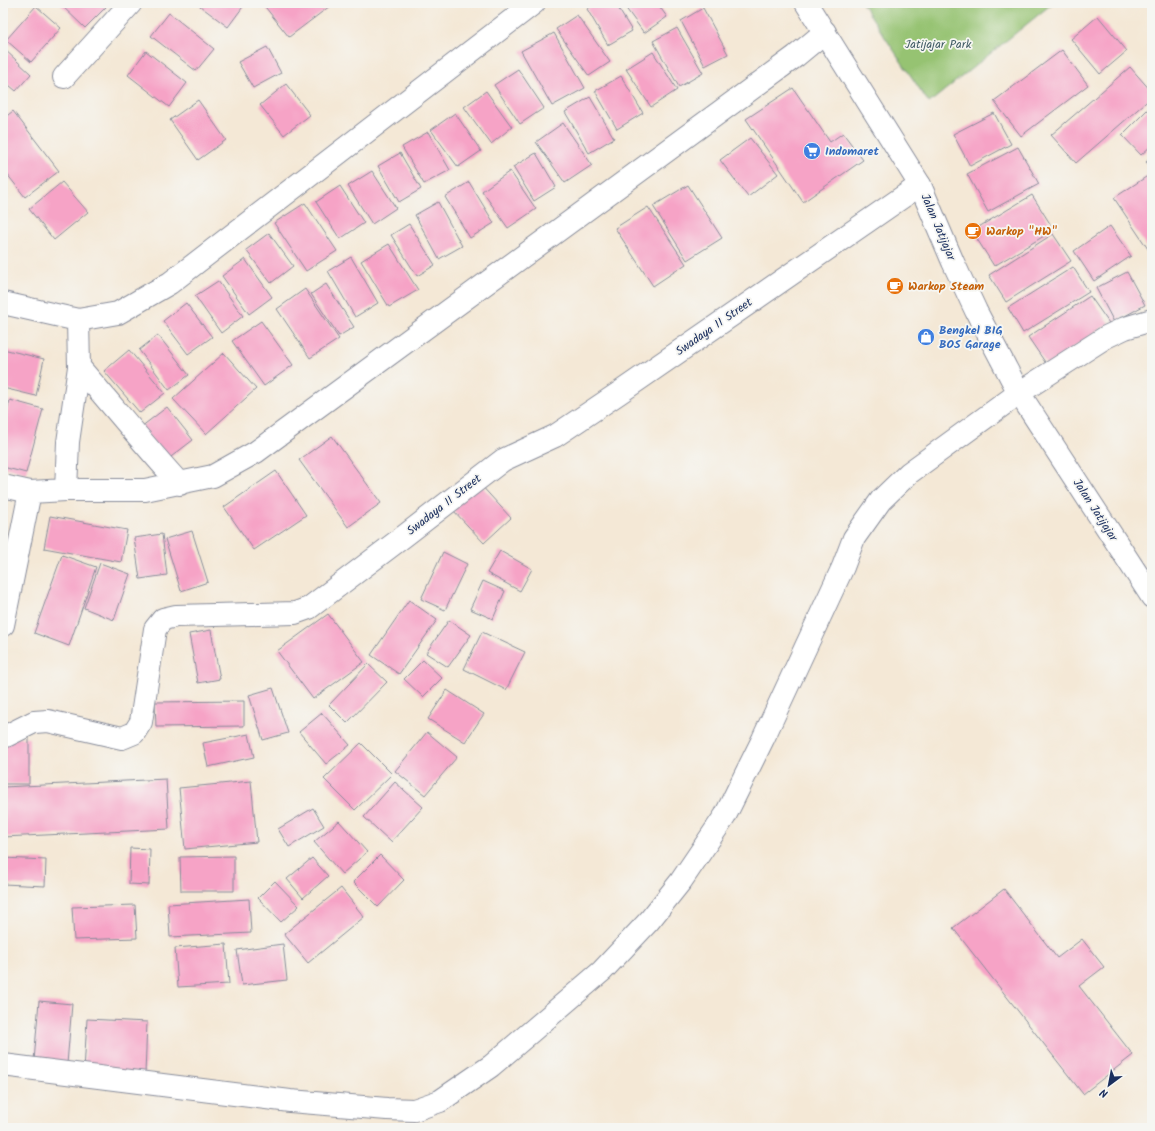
<svg xmlns="http://www.w3.org/2000/svg" width="1155" height="1131" font-family="Kalam,sans-serif">
<rect width="100%" height="100%" fill="#f6f6f2"/>
<filter id="ink" filterUnits="userSpaceOnUse"><feTurbulence type="fractalNoise" baseFrequency=".025" numOctaves="2"/><feDisplacementMap in="SourceGraphic" scale="8" xChannelSelector="R" yChannelSelector="G"/><feConvolveMatrix kernelMatrix="1 2 1 2 8 2 1 2 1" color-interpolation-filters="sRGB"/></filter>
<filter id="wash" filterUnits="userSpaceOnUse"><feTurbulence type="fractalNoise" baseFrequency=".012" numOctaves="4" result="noise"/><feDisplacementMap in="SourceGraphic" scale="16" xChannelSelector="R" yChannelSelector="G"/><feGaussianBlur stdDeviation="0.9" result="paint"/><feColorMatrix in="noise" values="0 0 0 0 0 0 0 0 0 0 0 0 0 0 0 0 0 1.4 0 .05"/><feComposite in="paint" operator="in"/></filter>
<g filter="url(#wash)">
<rect width="100%" height="100%" fill="#f4e8d6"/>
<path fill="#96c372" stroke="#587968" d="M862 3H1053L929 103Z"/>
<g id="blocks">
<path fill="#f6a3c6" d="M59 3H101L106 7 85 28Z
M196 3H243L245 4 228 27Z
M262 3H327L330 6 289 37Z
M597 3H615L632 31 608 45 587 9Z
M622 3H657L667 17 644 33Z
M36 6 61 28 31 62 6 40Z
M703 8 728 54 705 66 681 21Z
M169 13 214 49 196 71 151 36Z
M577 15 610 62 589 76 556 29Z
M1098 16 1127 51 1100 74 1071 39Z
M677 28 703 73 679 87 653 41Z
M554 33 585 88 552 106 521 51Z
M267 47 281 73 253 88 238 62Z
M3 48 31 74 16 91 3 80Z
M1062 50 1088 85 1021 136 994 101Z
M146 51 187 83 169 107 128 75Z
M653 52 677 90 651 107 626 69Z
M1130 67 1152 92V97L1076 163 1051 135Z
M518 69 544 108 520 124 494 85Z
M621 76 643 113 617 129 595 91Z
M286 84 310 115 284 135 260 105Z
M793 88 830 142 843 133 863 160 803 202 746 119Z
M486 91 512 127 491 144 464 107Z
M590 97 614 138 589 153 565 112Z
M198 100 226 140 198 160 170 120Z
M1152 105V145L1141 155 1122 135Z
M13 111 59 171 25 197 3 169V119Z
M455 113 481 151 458 167 431 130Z
M994 113 1011 144 970 166 953 134Z
M563 123 592 165 565 183 536 142Z
M428 132 450 170 424 184 402 147Z
M750 138 778 174 748 197 720 160Z
M1018 147 1039 184 988 212 967 174Z
M400 153 421 189 399 202 378 166Z
M536 153 556 187 534 201 513 167Z
M1152 156V168L1146 162Z
M372 171 396 208 372 224 348 186Z
M510 171 536 209 508 228 482 191Z
M1149 175 1152 179V255L1114 198Z
M62 182 88 212 54 240 29 209Z
M469 182 494 223 470 238 445 197Z
M688 185 722 238 687 260 653 206Z
M340 186 364 223 340 239 316 202Z
M1032 195 1054 230 994 266 972 231Z
M438 202 462 246 439 259 415 215Z
M305 203 337 251 306 271 274 223Z
M648 207 686 264 653 286 615 228Z
M409 224 435 265 417 276 391 235Z
M1110 226 1131 256 1094 281 1074 251Z
M269 233 293 266 271 283 246 250Z
M1053 234 1071 261 1006 302 989 275Z
M389 244 418 290 389 307 361 261Z
M351 257 378 303 355 317 328 271Z
M245 259 272 297 249 314 222 276Z
M1073 267 1089 292 1023 333 1008 308Z
M1127 272 1145 305 1114 322 1096 288Z
M218 281 243 316 221 333 195 296Z
M326 284 354 327 339 336 311 294Z
M305 289 339 339 310 358 277 309Z
M1090 296 1109 323 1047 365 1028 337Z
M186 303 212 337 188 354 163 321Z
M261 321 293 365 264 386 232 341Z
M158 335 189 375 169 390 139 350Z
M3 349 44 359 36 396 3 388Z
M129 350 165 393 140 413 104 371Z
M224 353 256 389 206 434 173 399Z
M10 400 43 409 26 473 3 467V426Z
M167 407 193 440 167 460 141 427Z
M332 436 381 503 348 527 299 460Z
M276 471 306 515 254 550 224 507Z
M479 483 511 518 484 543 452 509Z
M50 516 127 530 121 562 44 548Z
M192 531 208 582 181 591 165 539Z
M162 534 167 575 140 579 134 538Z
M500 551 532 569 520 591 487 573Z
M443 552 467 564 445 610 421 599Z
M62 555 96 567 69 646 34 633Z
M100 563 130 574 114 620 84 608Z
M483 581 505 591 493 619 470 609Z
M409 600 437 620 399 674 371 655Z
M328 614 364 662 313 699 277 651Z
M449 620 471 635 448 667 426 653Z
M211 630 220 679 198 683 189 634Z
M482 632 525 652 506 690 464 669Z
M423 660 442 678 423 697 404 679Z
M368 664 387 682 347 723 329 705Z
M273 688 288 733 263 740 249 695Z
M447 690 484 714 465 742 428 719Z
M244 701V726L156 727 155 702Z
M322 713 350 745 326 764 299 732Z
M427 732 457 757 425 795 395 771Z
M249 734 254 757 208 767 203 743Z
M3 738H29V784H3Z
M361 743 392 774 355 810 324 779Z
M166 779 169 829 3 837V787Z
M251 781 257 842 185 849 179 788Z
M395 782 423 807 391 842 364 817Z
M313 808 324 826 289 847 278 829Z
M339 821 367 852 342 874 314 842Z
M130 848 150 849 149 885 129 884Z
M380 855 404 880 378 907 353 882Z
M234 856V891H181L180 857Z
M3 858 46 860 45 886 3 884Z
M312 858 328 876 303 898 287 879Z
M275 881 299 906 281 922 258 898Z
M341 888 364 917 308 963 284 934Z
M1004 889 1057 958 1082 939 1104 967 1079 986 1133 1055 1083 1094 953 928Z
M249 899 251 933 170 937 168 904Z
M135 905 137 938 74 940 72 907Z
M226 944 229 984 178 987 175 948Z
M283 944 287 980 242 985 237 950Z
M39 1001 72 1004 67 1064 34 1061Z
M87 1019 147 1022 145 1074 84 1071Z"/>
</g>
</g>
<g filter="url(#ink)">
<use href="#blocks" fill-opacity="0" stroke="#888c9a" stroke-width="1"/>
<g fill="none" stroke-linecap="round" stroke-linejoin="round">
<defs>
<path id="minor" d="M64 77 131 3
M3 303 78 320 118 313 170 283 534 3
M79 367C113 406 145 446 180 484
M3 486 30 492 66 490H145L213 476 256 452 796 56 825 32
M66 490 68 442 79 367 78 320
M3 625 30 492
M3 735 6 736 34 722 48 721 122 738 134 733 141 722 155 629 163 619 176 616 295 613 309 608 403 537 503 460 555 436 619 393 920 185
M3 1065 290 1101 387 1109 414 1110 440 1101 491 1066 602 971 649 921 681 881 725 816 763 739 843 567 854 538 881 500 909 473 1019 393 1106 337 1125 328 1152 320"/>
<path id="tertiary" d="M806 3 920 185 953 262 976 311 1019 393 1152 597"/>
</defs>
<use href="#minor" stroke="#888c9a" stroke-width="24"/>
<use href="#tertiary" stroke="#888c9a" stroke-width="24"/>
<use href="#minor" stroke="#fff" stroke-width="22"/>
<use href="#tertiary" stroke="#fff" stroke-width="22"/>
</g>
</g>
<defs>
<symbol id="supermarket-disc" viewBox="-11 -11 22 22"><circle r="9.5" fill="#3f7fe0" stroke="#f6f6f2"/><path d="M-6-5.5h2.5l.6 2H6L4.5 2H-2.5L-4.4-4H-6ZM-1.5 3.2a1.3 1.3 0 1 0 .1 0ZM3 3.2a1.3 1.3 0 1 0 .1 0Z" fill="#fff"/></symbol>
<symbol id="cafe-disc" viewBox="-11 -11 22 22"><circle r="9.5" fill="#e8710a" stroke="#f6f6f2"/><path d="M-5.5-4.5H6V0H3Q3 3.5 0 3.5H-2.5Q-5.5 3.5-5.5 0ZM3-3.2v2h1.7v-2ZM-6 4.5H4V6H-6Z" fill="#fff"/></symbol>
<symbol id="shop-disc" viewBox="-11 -11 22 22"><circle r="9.5" fill="#3f7fe0" stroke="#f6f6f2"/><path d="M-5-2.5h2.3a2.7 3.5 0 0 1 5.4 0H5L5.5 6h-11ZM-1.5-2.5h3a1.5 2.3 0 0 0-3 0Z" fill="#fff"/></symbol>
</defs>
<g fill-rule="evenodd">
<use href="#supermarket-disc" x="802" y="141" width="20" height="20"/>
<use href="#cafe-disc" x="963" y="221" width="20" height="20"/>
<use href="#cafe-disc" x="885" y="276" width="20" height="20"/>
<use href="#shop-disc" x="916" y="327" width="20" height="20"/>
</g>
<g text-anchor="middle" dominant-baseline="central" stroke-width="3.5" stroke-linejoin="round" paint-order="stroke">
<g font-size="12" fill="#405b64" stroke="#f6f6f2">
<text x="938" y="44">Jatijajar Park</text>
</g>
<g font-size="12" font-weight="bold" fill="#366cbe" stroke="#f6f6f2" text-anchor="start">
<text x="825" y="151">Indomaret</text>
<text x="939" y="330">Bengkel BIG<tspan x="939" dy="14">BOS Garage</tspan></text>
</g>
<g font-size="12" fill="#1b2f5e" stroke="#f6f6f2">
<text transform="translate(938 227) rotate(67)">Jalan Jatijajar</text>
<text transform="translate(714 327) rotate(-35)">Swadaya II Street</text>
<text transform="translate(444 505) rotate(-38)">Swadaya II Street</text>
<text transform="translate(1095 510) rotate(57)">Jalan Jatijajar</text>
</g>
<g font-size="12" font-weight="bold" fill="#c56008" stroke="#f6f6f2" text-anchor="start">
<text x="986" y="231">Warkop "HW"</text>
<text x="908" y="286">Warkop Steam</text>
</g>
</g>
<rect width="1155" height="1131" fill="none" stroke="#f6f6f2" stroke-width="16"/>
<g transform="translate(1109 1085) rotate(212)" stroke="#f6f6f2" stroke-width="3" paint-order="stroke">
<path d="M0-3L7 15L0 10L-7 15Z" fill="#1b2f5e"/>
<text y="-6" font-size="11" font-weight="bold" text-anchor="middle" fill="#1b2f5e">N</text>
</g>
</svg>
